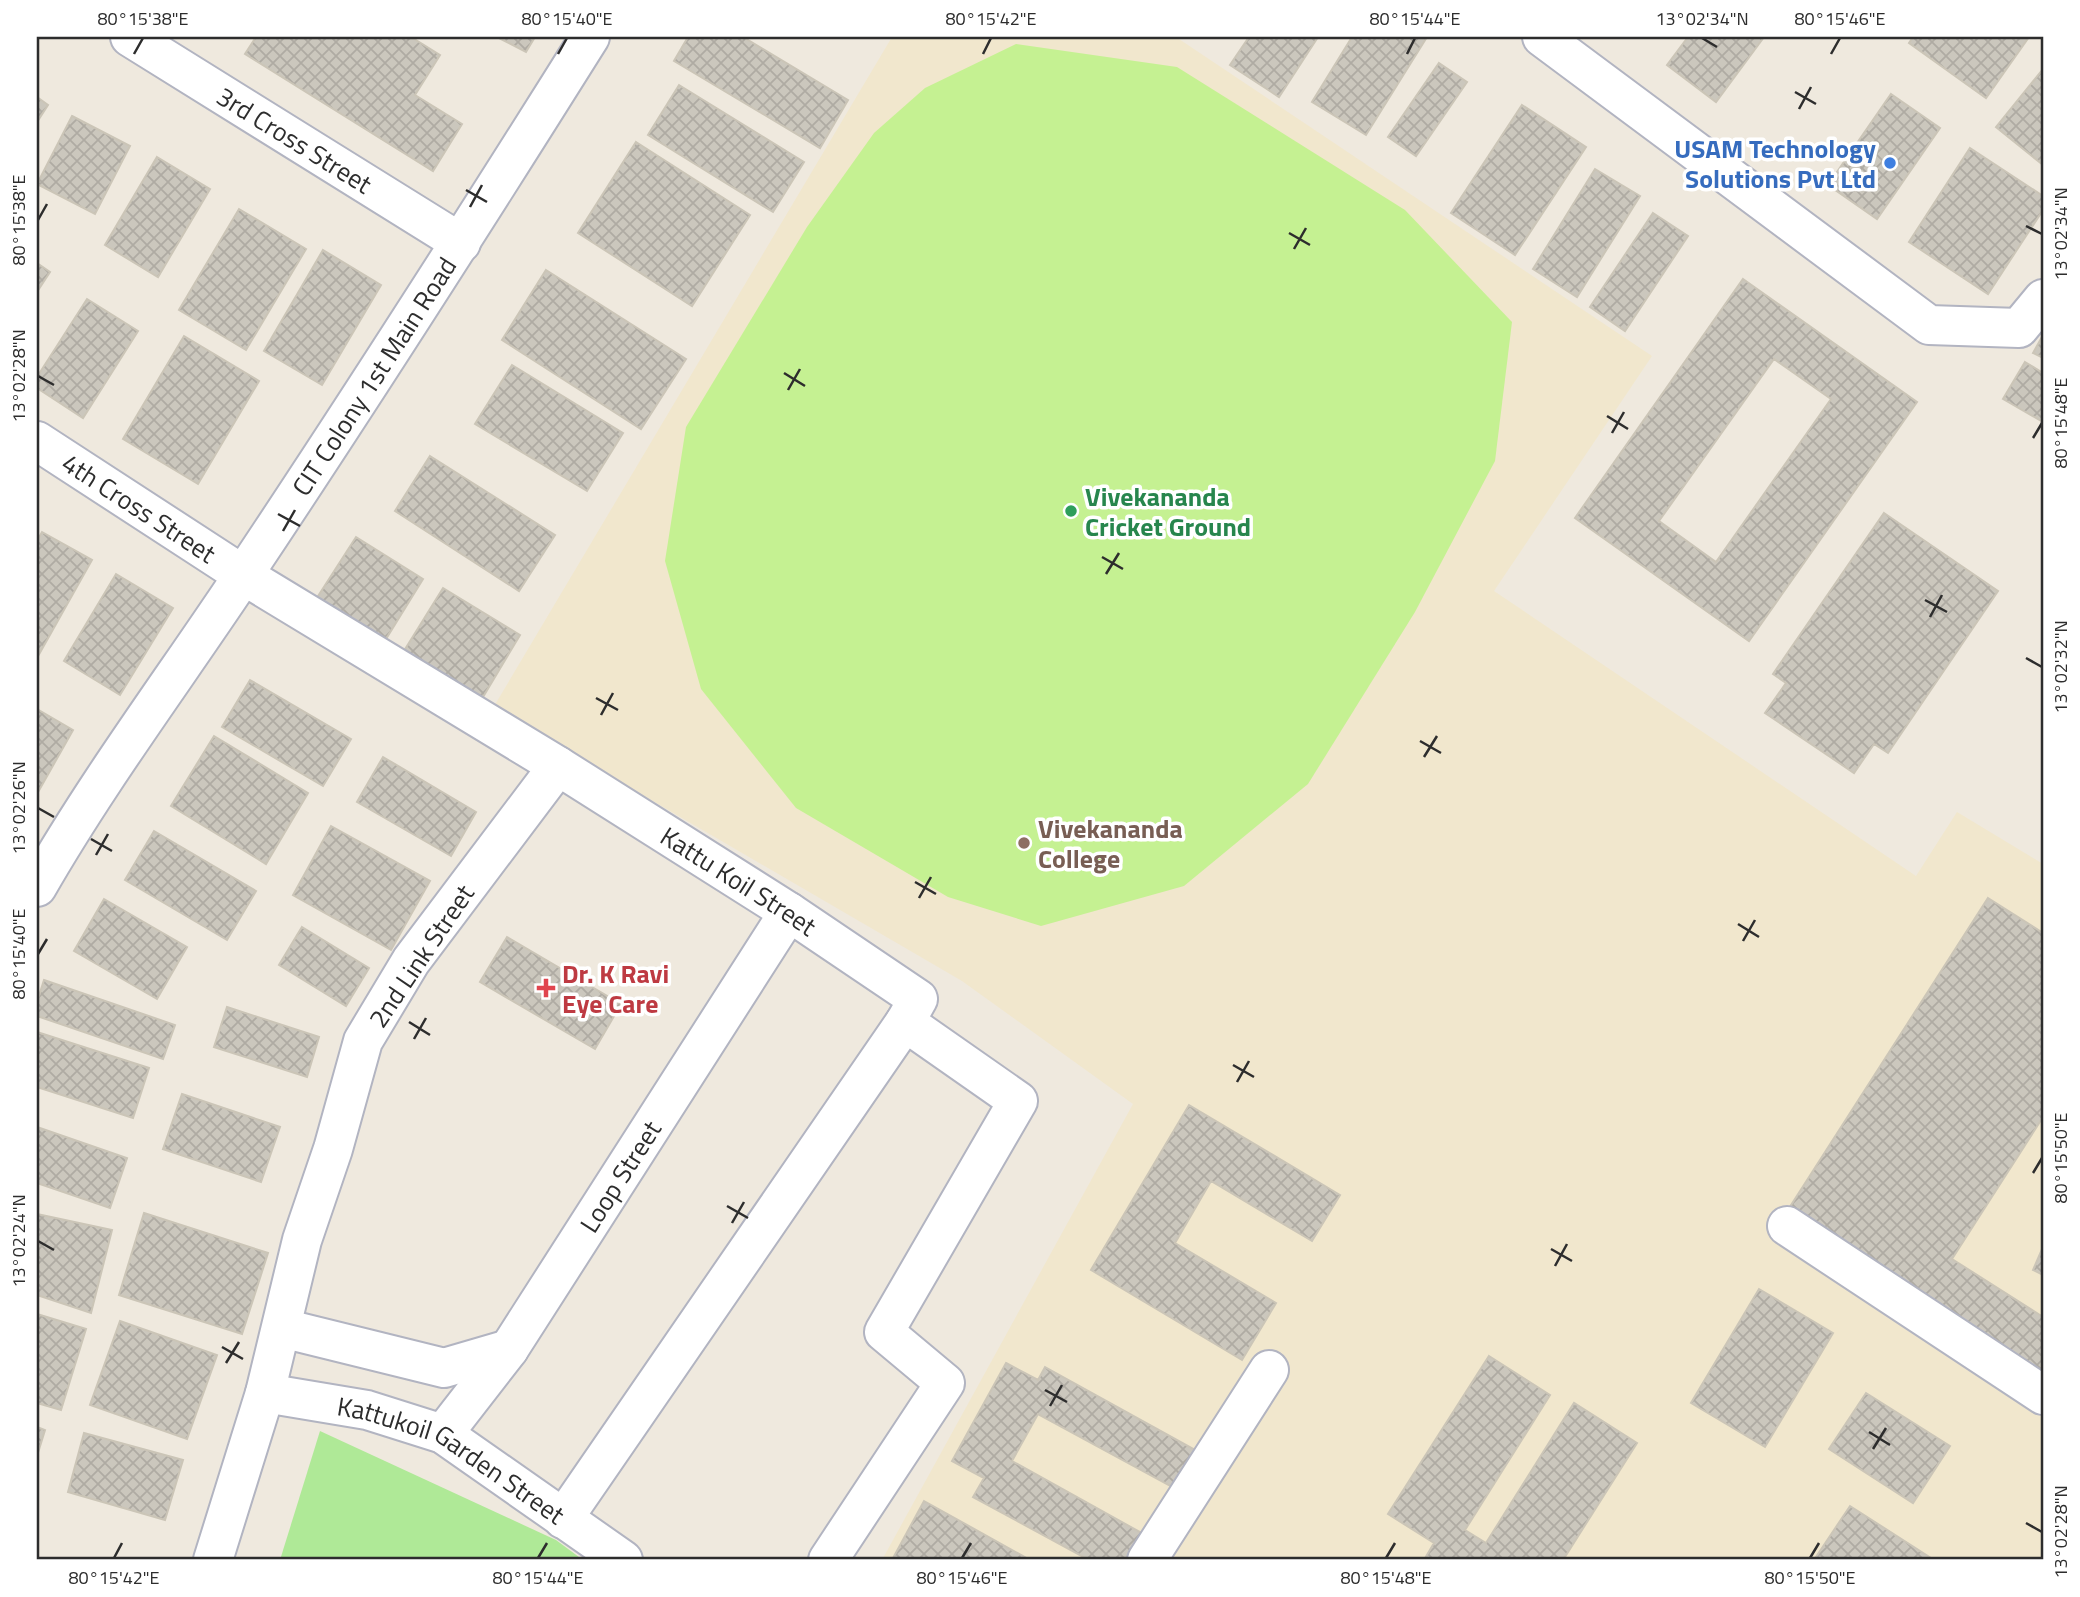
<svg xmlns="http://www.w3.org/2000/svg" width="2080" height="1597" font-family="'Titillium Web',sans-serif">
<defs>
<pattern id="building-cross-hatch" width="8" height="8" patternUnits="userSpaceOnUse" patternTransform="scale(1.75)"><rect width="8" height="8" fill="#cbc7bd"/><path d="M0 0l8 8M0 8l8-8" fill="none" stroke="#afaba3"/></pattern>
</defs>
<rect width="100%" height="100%" fill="#efe9de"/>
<path fill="#f1e7cd" d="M892 37H1176L1652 356 1494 591 1916 876 1957 812 2043 864V1560H882L1133 1104 962 981 493 708Z"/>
<path fill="#afe997" d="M320 1431 556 1540 583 1560H280Z"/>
<path fill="#c5f192" d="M1016 44 1177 67 1405 210 1512 322 1495 461 1415 612 1308 784 1184 886 1041 926 948 897 796 808 701 689 665 561 686 427 807 227 874 133 925 88Z"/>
<path fill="url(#building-cross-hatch)" stroke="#cbc5b7" stroke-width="2" fill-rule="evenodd" d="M256 37H411L440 55 415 95 462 124 433 171 245 54Z
M497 37H535L526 52Z
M688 37H743L848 100 820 148 674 61Z
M1249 37H1318L1279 97 1230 65Z
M1352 37H1427L1366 135 1312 102Z
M1688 37H1764L1716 102 1667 65Z
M1913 37H2029L1986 98 1909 43Z
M1439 63 1467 82 1416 156 1388 137Z
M2043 69V165L1996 127Z
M679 85 804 162 773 212 648 135Z
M1891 94 1940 128 1877 219 1828 185Z
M37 97 48 105 37 122Z
M1522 105 1586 147 1515 255 1451 213Z
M72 116 130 146 95 214 37 184Z
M636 142 750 215 692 306 578 233Z
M1970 148 2043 196V210L1988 294 1909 242Z
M157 157 210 189 158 277 105 245Z
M1595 169 1640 196 1577 297 1533 269Z
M239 209 306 249 246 350 179 310Z
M1653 213 1688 236 1625 331 1590 307Z
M323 250 381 285 322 385 264 351Z
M37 263 50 272 37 292Z
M546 270 686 359 641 429 502 340Z
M1743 279 1917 402 1749 641 1575 518ZM1774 359 1831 399 1716 562 1659 521Z
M87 299 138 331 83 418 37 388V377Z
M2043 335V358L2033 353Z
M184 336 259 381 198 484 123 439Z
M2025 362 2043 373V422L2003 399Z
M512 365 623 433 587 491 475 424Z
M430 456 555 535 519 591 395 511Z
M1884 513 1998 591 1888 753 1874 744 1854 773 1765 713 1786 683 1773 674Z
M42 532 92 560 37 658V541Z
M356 537 423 579 381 647 313 604Z
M116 574 173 608 120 695 64 661Z
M443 588 520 635 477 707 399 659Z
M250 680 351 739 323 786 222 727Z
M37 709 73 730 37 794Z
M214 736 308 793 266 864 171 806Z
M383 757 476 812 451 856 357 802Z
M331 826 430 881 391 950 293 895Z
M154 831 256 891 227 940 125 880Z
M1988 898 2043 933V1117L1952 1259 2043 1317V1379L1786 1213Z
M104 899 187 947 157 999 74 951Z
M302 927 369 968 346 1006 279 965Z
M507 937 621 1004 595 1049 480 982Z
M44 980 175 1025 163 1059 37 1016V1002Z
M227 1007 319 1037 307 1077 214 1047Z
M37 1032 149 1068 133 1118 37 1087Z
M182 1094 280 1127 261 1182 163 1149Z
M1189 1105 1340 1195 1312 1241 1211 1181 1175 1243 1276 1303 1242 1360 1091 1270Z
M37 1127 127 1158 110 1208 37 1183Z
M144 1213 268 1253 242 1334 119 1295Z
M37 1214 112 1230 91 1313 37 1295Z
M2043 1247V1275L2033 1270Z
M1759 1289 1833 1333 1765 1447 1691 1403Z
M37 1314 86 1329 61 1410 37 1403Z
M120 1321 217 1355 187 1439 90 1405Z
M1489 1356 1550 1395 1465 1530 1486 1543 1574 1403 1637 1443 1563 1560H1424L1434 1543 1388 1514Z
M1006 1363 1038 1380 1045 1367 1195 1450 1174 1488 1038 1414 1012 1461 1147 1536 1134 1560H1089L973 1497 984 1478 952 1461Z
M1866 1393 1950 1446 1913 1503 1829 1449Z
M37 1427 45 1430 37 1456Z
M84 1433 183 1460 165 1520 68 1492Z
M924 1501 1030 1560H892Z
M1850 1506 1934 1560H1814Z"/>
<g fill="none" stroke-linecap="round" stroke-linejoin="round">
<defs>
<g id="minor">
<path id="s1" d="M130 37 461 243"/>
<path d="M1542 37 1929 325 2019 328 2043 299"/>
<path id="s2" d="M37 441 243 575 558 766 411 961 363 1041 333 1149 302 1240 265 1393 213 1560"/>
<path id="s3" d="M558 766 789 912 918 999 905 1022 563 1519"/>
<path id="s4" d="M37 887C99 779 175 678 244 574 362 397 477 217 590 37"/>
<path d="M1787 1226 2043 1395"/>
<path d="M282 1328 444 1368 509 1349"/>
<path id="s5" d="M265 1393 367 1410 443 1434 623 1560"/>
<path id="s6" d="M443 1434 509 1349 789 912"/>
<path d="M828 1560 945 1383 884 1332 1018 1101 905 1022"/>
<path d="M1147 1560 1269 1370"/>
</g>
</defs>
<use href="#minor" stroke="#b2b4c1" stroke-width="42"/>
<use href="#minor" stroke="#fff" stroke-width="38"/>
</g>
<path fill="none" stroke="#2d2d2d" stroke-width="2.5" d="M1702 38 1717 47M134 54 143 38M558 54 567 38M983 54 991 38M1407 54 1415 38M1831 54 1840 38M1795 92 1816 104M1799 109 1811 87M466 190 487 202M470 207 482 185M38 220 47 204M2026 226 2042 234M1289 233 1310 245M1294 249 1306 228M784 373 805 386M38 376 54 385M788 390 800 369M1607 416 1628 429M1612 433 1624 412M2033 438 2042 423M278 514 300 526M283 531 295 510M1102 557 1123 569M1106 574 1119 553M1925 600 1947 612M1930 617 1942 595M2026 658 2042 667M596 698 618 710M601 715 613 693M1420 741 1441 753M1424 757 1437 736M38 808 54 817M91 839 112 851M96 855 108 834M915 882 936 894M919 898 931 877M1738 924 1759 937M1743 941 1755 920M38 954 47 939M409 1022 430 1035M414 1039 426 1018M1233 1065 1254 1077M1237 1082 1249 1061M2033 1173 2042 1158M727 1206 748 1218M732 1223 744 1202M38 1241 54 1250M1551 1249 1572 1261M1555 1266 1567 1244M222 1347 243 1359M226 1363 239 1342M1045 1390 1067 1402M1050 1406 1062 1385M1869 1432 1890 1445M1873 1449 1886 1428M2026 1523 2042 1532M114 1558 122 1543M538 1558 547 1543M962 1558 971 1543M1386 1558 1395 1543M1810 1558 1819 1543"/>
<circle fill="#3f7fe0" stroke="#fff" stroke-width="2.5" cx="1890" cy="163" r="7"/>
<circle fill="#2e9e5b" stroke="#fff" stroke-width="2.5" cx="1071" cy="511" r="7"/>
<circle fill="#8d6e63" stroke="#fff" stroke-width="2.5" cx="1024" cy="843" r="7"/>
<path fill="#e0444e" stroke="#fff" stroke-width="2.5" d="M542.5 977.5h7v7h7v7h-7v7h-7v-7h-7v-7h7z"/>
<g text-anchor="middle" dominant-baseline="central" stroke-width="7" stroke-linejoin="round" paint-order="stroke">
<g font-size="26" fill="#2d2d2d" stroke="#fff">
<text stroke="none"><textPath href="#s1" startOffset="194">3rd Cross Street</textPath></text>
<text stroke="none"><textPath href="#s4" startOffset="612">CIT Colony 1st Main Road</textPath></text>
<text stroke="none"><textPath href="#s2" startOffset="122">4th Cross Street</textPath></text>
<text stroke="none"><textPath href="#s3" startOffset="214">Kattu Koil Street</textPath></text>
<text transform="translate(421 956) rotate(-56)">2nd Link Street</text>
<text stroke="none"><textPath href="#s6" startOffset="313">Loop Street</textPath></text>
<text stroke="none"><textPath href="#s5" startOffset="201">Kattukoil Garden Street</textPath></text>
</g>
<g font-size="26" font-weight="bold" fill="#366cbe" stroke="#fff" text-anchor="end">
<text x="1876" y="148">USAM Technology<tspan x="1876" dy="30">Solutions Pvt Ltd</tspan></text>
</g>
<g font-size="26" font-weight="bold" fill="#27864d" stroke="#fff" text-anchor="start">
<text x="1085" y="496">Vivekananda<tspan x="1085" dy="30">Cricket Ground</tspan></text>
</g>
<g font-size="26" font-weight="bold" fill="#785e54" stroke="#fff" text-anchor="start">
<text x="1038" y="828">Vivekananda<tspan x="1038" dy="30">College</tspan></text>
</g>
<g font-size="26" font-weight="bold" fill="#be3a42" stroke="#fff" text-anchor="start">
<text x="562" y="973">Dr. K Ravi<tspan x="562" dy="30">Eye Care</tspan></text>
</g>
</g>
<rect width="2080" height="1597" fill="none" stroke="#ffffff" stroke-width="77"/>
<rect x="38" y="38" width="2004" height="1520" fill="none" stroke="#2d2d2d" stroke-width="2.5"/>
<g font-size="18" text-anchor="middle" fill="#2d2d2d">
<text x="143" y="25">80°15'38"E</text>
<text x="567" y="25">80°15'40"E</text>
<text x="991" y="25">80°15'42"E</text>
<text x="1415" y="25">80°15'44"E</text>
<text x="1702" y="25">13°02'34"N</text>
<text x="1840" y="25">80°15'46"E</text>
<text transform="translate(19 220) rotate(-90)" y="6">80°15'38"E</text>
<text transform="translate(2061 234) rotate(-90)" y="6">13°02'34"N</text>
<text transform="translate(19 376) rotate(-90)" y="6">13°02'28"N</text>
<text transform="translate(2061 423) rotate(-90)" y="6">80°15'48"E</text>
<text transform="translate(2061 667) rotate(-90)" y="6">13°02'32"N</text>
<text transform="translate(19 808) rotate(-90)" y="6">13°02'26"N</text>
<text transform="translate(19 954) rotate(-90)" y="6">80°15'40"E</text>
<text transform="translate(2061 1158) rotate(-90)" y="6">80°15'50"E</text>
<text transform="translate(19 1241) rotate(-90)" y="6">13°02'24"N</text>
<text transform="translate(2061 1532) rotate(-90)" y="6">13°02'28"N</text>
<text x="114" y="1584">80°15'42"E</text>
<text x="538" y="1584">80°15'44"E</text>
<text x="962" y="1584">80°15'46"E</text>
<text x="1386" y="1584">80°15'48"E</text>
<text x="1810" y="1584">80°15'50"E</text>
</g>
</svg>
